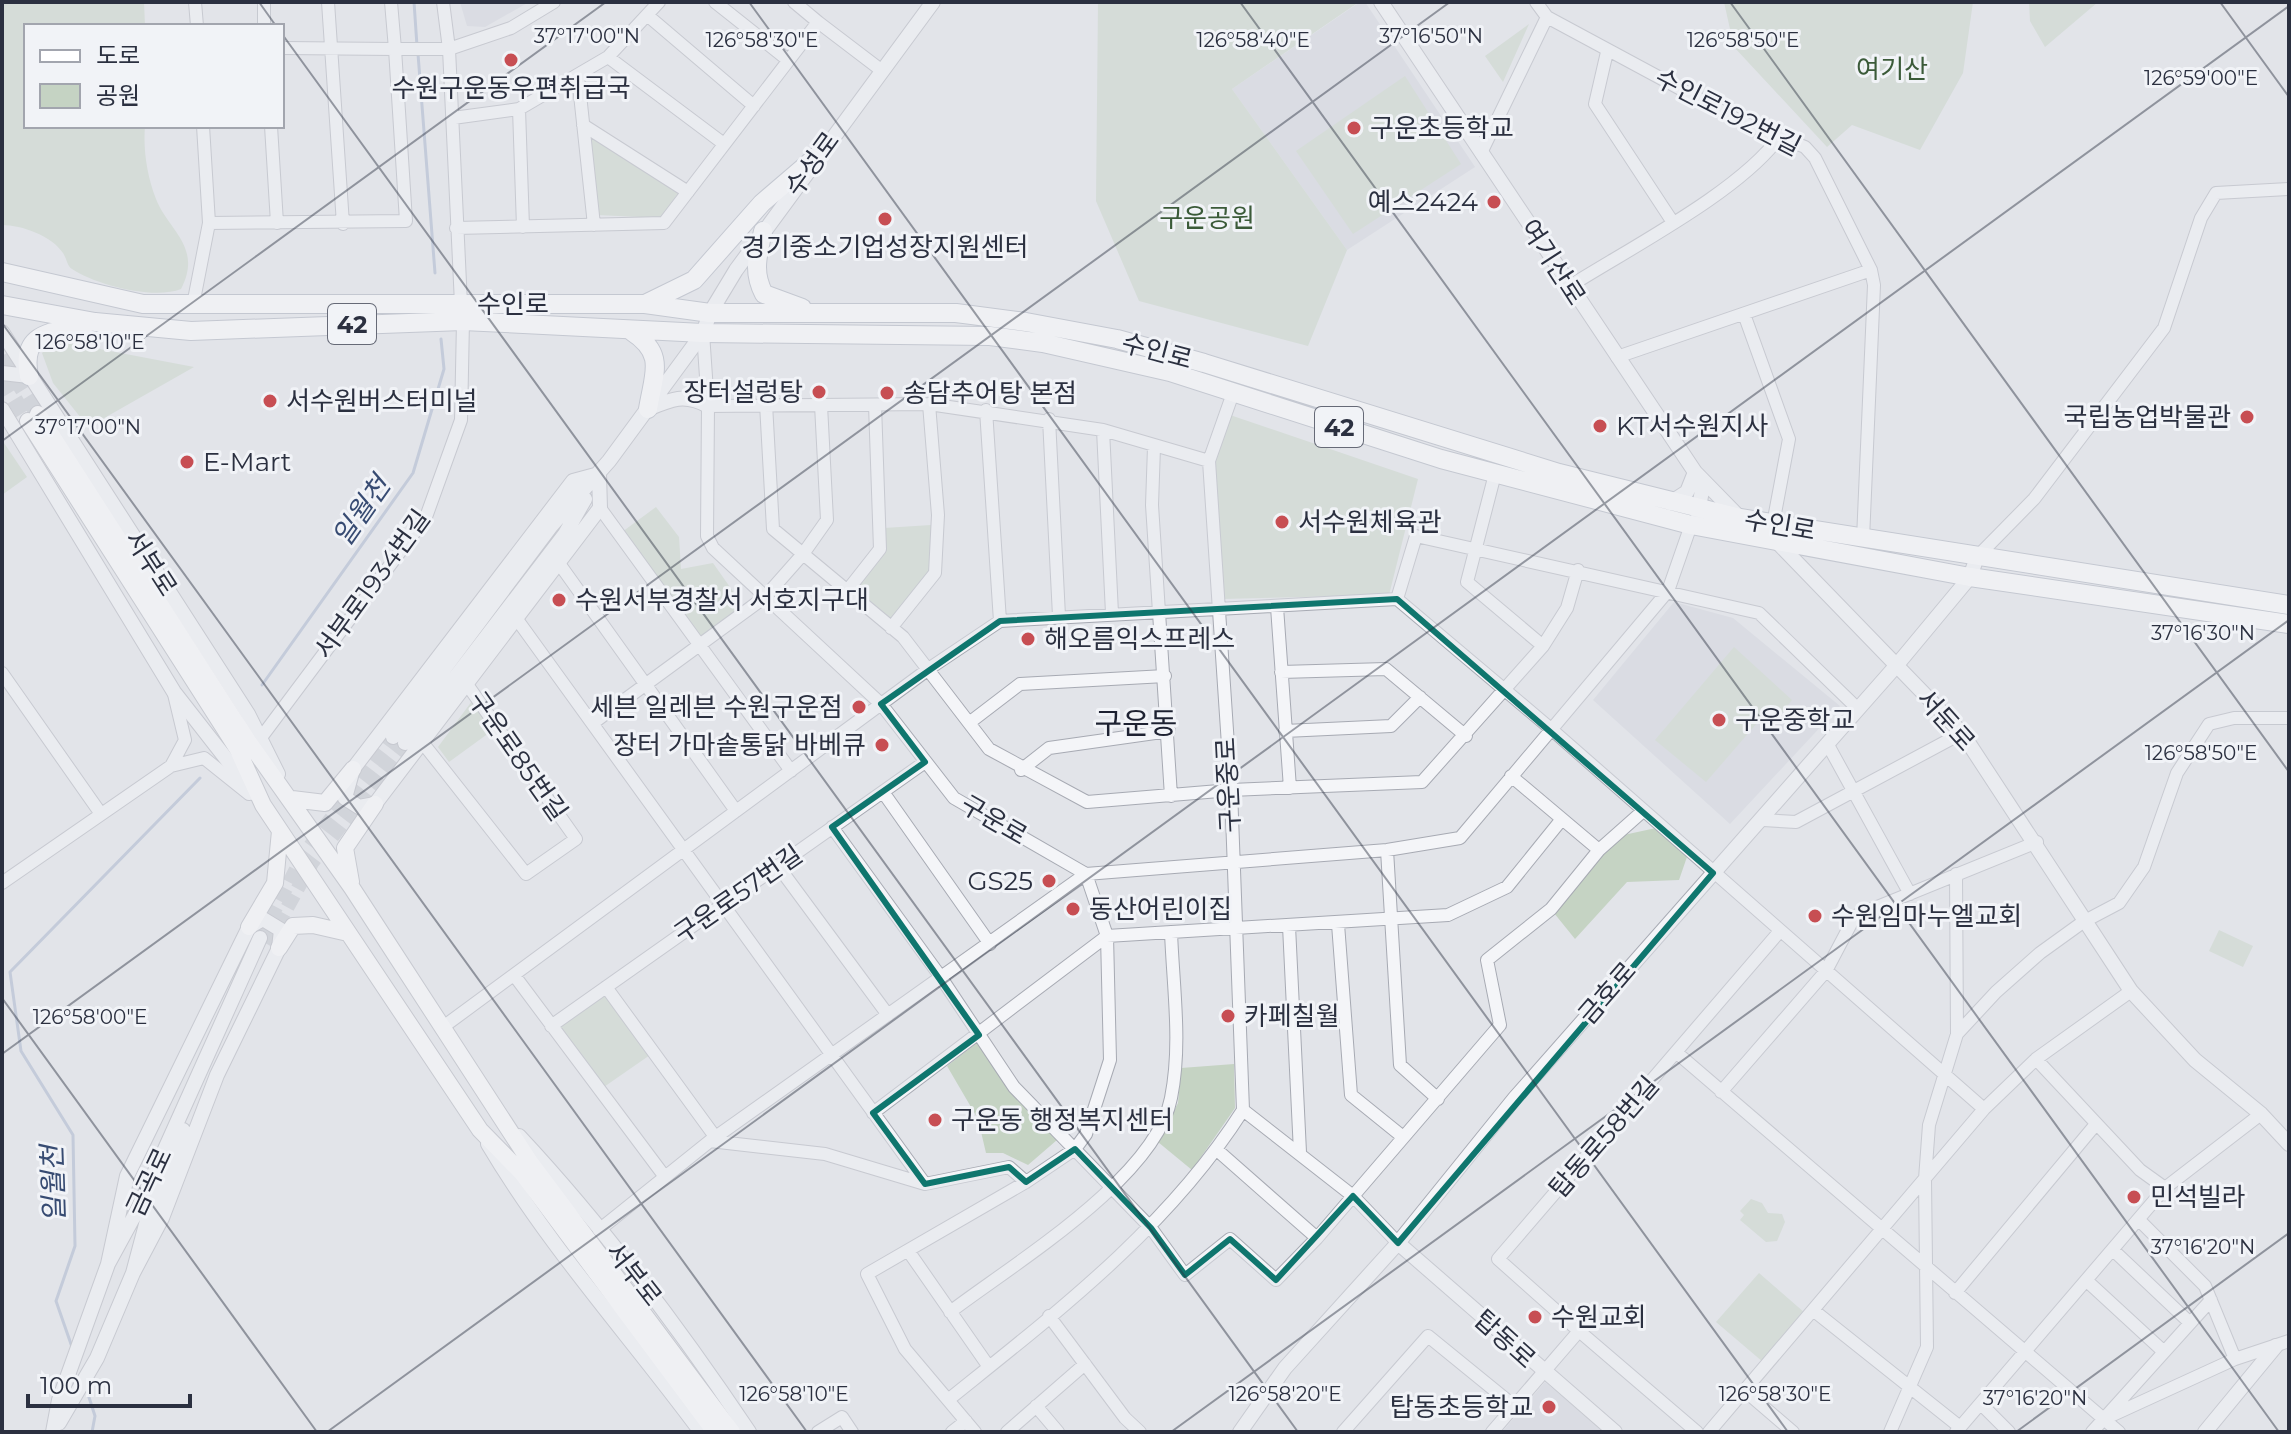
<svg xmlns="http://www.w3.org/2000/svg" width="2291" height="1434" font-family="Montserrat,'Noto Sans KR',sans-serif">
<rect width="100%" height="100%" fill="#e2e4e9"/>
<path fill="#d0d3db" d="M460 2H529L485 27 467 26Z
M1360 2H1365L1475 167 1347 250 1232 89Z
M1674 602 1733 618 1840 706 1730 824 1593 700Z
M1545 1382 1605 1432H1502Z"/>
<path fill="#c5d3c3" d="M2 2H144L145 26H26V126H145C143 150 147 176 156 199 168 230 203 247 181 289 154 300 96 285 72 269 67 266 67 259 63 253 52 236 22 225 2 225Z
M1098 2H1359L1232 89 1347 250 1308 346 1139 301 1096 201Z
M1724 2H1973L1963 73 1920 150 1852 125 1827 147 1734 47Z
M2029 2H2098L2045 47 2030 21Z
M1529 24 1503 82 1485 56Z
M1405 76 1461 164 1353 234 1296 151Z
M590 136 678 193 661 218 597 215Z
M68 343 194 367 99 421 85 423 53 383 42 353 50 345Z
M1230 415 1418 479 1389 595 1222 599 1215 462Z
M2 440 27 477 2 495Z
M656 507 679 537 681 569 713 563 744 607 702 640 622 532Z
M931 525V571L891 622 852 590 884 528Z
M1734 647 1792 700 1770 728 1758 722 1706 782 1655 740Z
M472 701 493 730 449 762 438 747Z
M1656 828 1688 854 1679 880 1627 882 1575 939 1554 913 1619 836Z
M2219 930 2253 946 2243 967 2209 951Z
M605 991 650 1055 601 1089 556 1026Z
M978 1042 1057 1140 1028 1165 1003 1153H986L978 1119 947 1066Z
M1234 1064 1235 1108 1192 1170 1158 1142 1178 1103 1181 1068Z
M1751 1199 1762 1203 1768 1213 1782 1214 1785 1222 1777 1241 1766 1242 1740 1220 1744 1215 1740 1211Z
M1759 1273 1805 1313 1763 1362 1716 1322Z"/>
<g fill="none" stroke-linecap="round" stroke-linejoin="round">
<path stroke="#9faec7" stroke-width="3" d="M414 2 417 46
M418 54 435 273
M262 685 413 473 444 369 441 339
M72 1347 56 1301 75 1246 73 1135 21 1051 10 972 200 778
M86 1388 95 1416 92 1432"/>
<path stroke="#bdc0c7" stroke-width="14" stroke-dasharray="14 7" stroke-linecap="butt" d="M260 938 304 854 393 737
M267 944 312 863 405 743"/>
<path stroke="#bdc0c7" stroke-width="16" stroke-dasharray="16 8" stroke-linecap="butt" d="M2 356 38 414
M2 379 28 421"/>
<defs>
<path id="minor" d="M195 2 197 26
M264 2V26
M328 2 343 224
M391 2 395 49H449L511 28 554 2
M443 2 449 49 461 304
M715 2 788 60
M647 15 754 106
M1547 17 1742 122 1805 147 1815 158 1871 270 1874 285 1863 539
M818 22 881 70
M1607 52 1595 104 1672 221
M608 57 724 144
M578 76 594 225
M519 109 523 227
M453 118 519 109 608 57 659 2
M583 125 688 192
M271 126 277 223
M1481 153 1547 17 1536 2
M209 223 406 221 395 49 282 48
M456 228 664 223 818 22 794 2
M1570 286C1630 248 1741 191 1780 136
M193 305 209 223 203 126
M1744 314 1789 439 1773 524
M703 333 708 406 707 536 713 548 881 704 954 798 1086 874 1387 850 1460 838 1668 591 1691 525
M1617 357 1871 270
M1233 393 1209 461 1231 790 1243 1110 1353 1196 1398 1243
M766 404 773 529 903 637 989 749 1087 802 1231 790 1422 782 1543 646 1567 608 1578 570
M708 406 929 404 1103 430 1209 461
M986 410 1000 621
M1049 419 1059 616
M1103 430 1112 613
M1154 447 1152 505 1171 796
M1495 474 1467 582 1543 646
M600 508 791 771
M1977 557 2034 499 2164 328 2201 218 2216 193 2289 189
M558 562 736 811
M847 591 880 549 875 405
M1397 599 1416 536 1759 613 1857 708
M1277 607 1290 788
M516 618 925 1184
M891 628 935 573 938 515 929 404
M1281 672 1386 669 1466 736
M2 673 101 814
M593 723 765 597 803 554 827 520 821 405
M969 723 1020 684 1165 676
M1285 731 1391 726 1420 697
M260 739 426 517 461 420 463 321
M422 742 526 874 576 839 466 683
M1828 745 1910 894
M171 766 185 740 174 694
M1021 770 1049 748 1169 731
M1511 776 1599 850
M883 792 990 944
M1763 820 1796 822 1962 733
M832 827 940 976 1014 1087 1151 1228 1185 1275 1230 1239 1276 1280 1317 1238 1500 1025 1487 960 1551 909 1599 850 1643 811
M1387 850 1400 1065 1438 1099
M778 866 888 1015
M2 883 171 766 204 758 249 794
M1338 924 1351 1095 1403 1137
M1289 926 1300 1152
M514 975 665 1177
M606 987 716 1138
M551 1026 925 762
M443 1027 930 668 1000 621 1397 599 1551 729 1984 1109
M1957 1034 1996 992 2040 953 2083 922 2119 903 2144 867 2177 773 2209 724 2234 718H2289
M1677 1053 2119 1432
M2036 1059 2140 1170 2165 1188
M1721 1092 1826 971 1855 916 2037 842
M873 1113 1107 936 1448 915 1507 887 1562 819
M710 1141 825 1154 925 1184 1009 1167 1026 1182
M1217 1150 1317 1238
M2139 1220 2205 1286 2235 1359
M599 1230 710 1141 1086 874
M2113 1250 2188 1321
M909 1252 989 1367
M2087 1281 2163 1351
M1955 1293 2096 1124
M1813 1310 1960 1427
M950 1312C1013 1264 1156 1178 1171 1098 1182 1044 1173 987 1171 932
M1049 1316 1125 1418 1140 1432
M1579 1331 1697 1432
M1744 1390 1793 1432
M948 1400C1056 1313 1168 1228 1243 1110
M1981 1404 2009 1432
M1036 1406 1058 1432
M2104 1419 2235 1359 2289 1341
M818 1432 842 1417 852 1432
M952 1432 966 1421
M975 1432 905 1349 867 1274 1026 1182 1075 1149 1086 1134 1110 1060 1107 936 1086 874
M1007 1432 1085 1364
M1343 1432 1428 1336 1514 1406
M1492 1432 1579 1331 1498 1259 1780 931
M1709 1432 1984 1109 2036 1059 2131 991
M1890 1432 1927 1347 1925 1179 1929 1125 1957 1034 1956 874
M1956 1432 2165 1188 2261 1114
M2092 1432 2211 1300"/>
<path id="tertiary" d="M1381 2 1703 484 1698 514
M2 332 248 714 278 774
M2 373 29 376
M2 409 174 692 253 793
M648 409C671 399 685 393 708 406
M599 474 600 508 375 804 359 807 345 798 353 769 573 481Z
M1670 503 1687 492 1695 472 1740 518
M1778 543 1962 733 2131 991 2195 1060 2261 1114 2289 1144
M393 737 551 526 609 461 703 333 710 313 736 270 933 2
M405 743 565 534 585 499
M519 1136C604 1227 680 1329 749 1432
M488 1144C549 1247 630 1336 701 1432
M1398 1243 1615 1432
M108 1264 127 1176 249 927 263 919 281 930 279 948 217 1075 162 1218 133 1273
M59 1423 97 1358 133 1273 149 1213 183 1130
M53 1432 59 1400 108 1264 138 1209 260 938
M1240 1432 1285 1368 1398 1243 1515 1098 1896 666 1970 577 1977 557
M2205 1432 2276 1346"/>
<path id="secondary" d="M38 414 248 741 352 888 530 1162 732 1432
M28 421 238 750 263 805 480 1130 522 1173 715 1432
M292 799 325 803 353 769
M351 882 345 848 375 804
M249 927 275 883 280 831
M279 948 293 926 313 925 348 933"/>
<path id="primary" d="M763 231C758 255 752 271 764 294L802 308
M2 272 143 304H645L710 313H956L1026 322 1117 339 1204 363 1559 473 1740 518 2289 605
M647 303 694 280 762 203 818 155
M2 305 95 322 191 331 463 321 703 333 990 336 1043 343 1170 372 1441 459 1691 525 1970 577 2289 624
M631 331C666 354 654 372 648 409
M29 376C20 331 52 333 86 324"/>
</defs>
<use href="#minor" stroke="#a7aab3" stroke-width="14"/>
<use href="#tertiary" stroke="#a7aab3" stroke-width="16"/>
<use href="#secondary" stroke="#a7aab3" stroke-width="18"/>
<use href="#primary" stroke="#a1a7b4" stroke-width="20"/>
<use href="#minor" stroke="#f4f5f8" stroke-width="12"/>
<use href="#tertiary" stroke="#f4f5f8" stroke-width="14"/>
<use href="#secondary" stroke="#fff" stroke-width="16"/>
<use href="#primary" stroke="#fff" stroke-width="18"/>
</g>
<path d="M0 0H2291V1434H0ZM1397 599 1713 873 1398 1243 1353 1196 1276 1280 1230 1239 1185 1275 1151 1228 1075 1149 1026 1182 1009 1167 925 1184 873 1113 979 1035 832 827 925 762 881 704 1000 621Z" fill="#e2e4e9" fill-opacity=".55" fill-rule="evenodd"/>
<path fill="none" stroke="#0f766e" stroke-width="6" stroke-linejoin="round" d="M1397 599 1713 873 1398 1243 1353 1196 1276 1280 1230 1239 1185 1275 1151 1228 1075 1149 1026 1182 1009 1167 925 1184 873 1113 979 1035 832 827 925 762 881 704 1000 621Z"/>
<path fill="none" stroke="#2b3040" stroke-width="2" stroke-opacity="0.45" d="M259 2 276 26M749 2 1788 1432M1240 2 2279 1432M1730 2 2289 772M2220 2 2289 97M282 34 1298 1432M2 323 807 1432M2 441 606 2M2 998 317 1432M2 1054 1450 2M327 1432 2289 6M1171 1432 2289 620M2016 1432 2289 1233"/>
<g fill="#c74e53" stroke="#f1f3f7" stroke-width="3">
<circle cx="511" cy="60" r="8"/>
<circle cx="1354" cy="128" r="8"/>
<circle cx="1494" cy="202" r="8"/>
<circle cx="885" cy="219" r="8"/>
<circle cx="819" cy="392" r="8"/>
<circle cx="887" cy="393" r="8"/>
<circle cx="270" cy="401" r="8"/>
<circle cx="2247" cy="417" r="8"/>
<circle cx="1600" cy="426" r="8"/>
<circle cx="187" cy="462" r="8"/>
<circle cx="1282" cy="522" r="8"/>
<circle cx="559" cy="600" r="8"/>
<circle cx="1028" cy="639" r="8"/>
<circle cx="859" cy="707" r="8"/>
<circle cx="1719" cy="720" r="8"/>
<circle cx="882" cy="745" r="8"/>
<circle cx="1049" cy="881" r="8"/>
<circle cx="1073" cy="909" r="8"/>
<circle cx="1815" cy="916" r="8"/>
<circle cx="1228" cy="1016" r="8"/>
<circle cx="935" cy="1120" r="8"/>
<circle cx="2134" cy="1197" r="8"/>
<circle cx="1535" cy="1317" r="8"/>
<circle cx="1549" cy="1407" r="8"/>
</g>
<g text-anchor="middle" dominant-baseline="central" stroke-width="6" stroke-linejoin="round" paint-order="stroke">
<g fill="#f1f3f7" stroke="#666a77" stroke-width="2">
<rect x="328" y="304" width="48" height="40" rx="6"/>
<rect x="1315" y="407" width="48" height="40" rx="6"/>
</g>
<g font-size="24" font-weight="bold" fill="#2b3040">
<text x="352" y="324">42</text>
<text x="1339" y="427">42</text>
</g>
<g font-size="26" fill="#3b5b39" stroke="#f1f3f7">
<text x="1892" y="69">여기산</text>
<text x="1207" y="218">구운공원</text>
</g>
<g font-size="26" fill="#2b3040" stroke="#f1f3f7" text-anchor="start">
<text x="511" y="88" text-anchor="middle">수원구운동우편취급국</text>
<text x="1370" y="128">구운초등학교</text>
<text x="1478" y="202" text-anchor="end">예스2424</text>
<text x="885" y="247" text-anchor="middle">경기중소기업성장지원센터</text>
<text x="803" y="392" text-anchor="end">장터설렁탕</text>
<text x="903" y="393">송담추어탕 본점</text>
<text x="286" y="401">서수원버스터미널</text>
<text x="2231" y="417" text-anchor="end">국립농업박물관</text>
<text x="1616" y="426">KT서수원지사</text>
<text x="203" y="462">E-Mart</text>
<text x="1298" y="522">서수원체육관</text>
<text x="575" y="600">수원서부경찰서 서호지구대</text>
<text x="1044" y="639">해오름익스프레스</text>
<text x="843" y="707" text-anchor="end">세븐 일레븐 수원구운점</text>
<text x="1735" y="720">구운중학교</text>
<text x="866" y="745" text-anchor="end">장터 가마솥통닭 바베큐</text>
<text x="1033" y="881" text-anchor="end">GS25</text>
<text x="1089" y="909">동산어린이집</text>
<text x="1831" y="916">수원임마누엘교회</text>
<text x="1244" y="1016">카페칠월</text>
<text x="951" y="1120">구운동 행정복지센터</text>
<text x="2150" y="1197">민석빌라</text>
<text x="1551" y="1317">수원교회</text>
<text x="1533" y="1407" text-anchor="end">탑동초등학교</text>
</g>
<g font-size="26" fill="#2b3040" stroke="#f1f3f7">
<text transform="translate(1728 112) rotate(27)">수인로192번길</text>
<text transform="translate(812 164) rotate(-54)">수성로</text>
<text transform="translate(1553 262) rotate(57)">여기산로</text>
<text x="513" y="304">수인로</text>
<text transform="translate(1157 351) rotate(15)">수인로</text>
<text transform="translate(1780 525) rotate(10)">수인로</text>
<text transform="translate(151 563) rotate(57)">서부로</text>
<text transform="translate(372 584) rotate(-54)">서부로1934번길</text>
<text transform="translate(1946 720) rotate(48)">서둔로</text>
<text transform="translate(518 756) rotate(55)">구운로85번길</text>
<text transform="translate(1228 785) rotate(-93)">구운중로</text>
<text transform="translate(994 820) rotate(30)">구운로</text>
<text transform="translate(738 894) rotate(-35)">구운로57번길</text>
<text transform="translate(1607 993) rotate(-49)">금호로</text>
<text transform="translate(1604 1137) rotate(-49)">탑동로58번길</text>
<text transform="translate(149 1182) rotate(-65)">금곡로</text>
<text transform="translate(634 1274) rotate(52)">서부로</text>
<text transform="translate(1505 1339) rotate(42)">탑동로</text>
</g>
<g font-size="28" font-style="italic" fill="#374b72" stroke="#f1f3f7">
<text transform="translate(361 511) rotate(-55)">일월천</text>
<text transform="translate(53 1184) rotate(-92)">일월천</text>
</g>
<g font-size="30" fill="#1d2131" stroke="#f1f3f7">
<text x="1136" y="723">구운동</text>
</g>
</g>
<g font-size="20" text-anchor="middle" fill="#2b3040" stroke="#f1f3f7" stroke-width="6" stroke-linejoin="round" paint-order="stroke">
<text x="587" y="43">37°17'00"N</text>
<text x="1431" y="43">37°16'50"N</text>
<text x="762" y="47">126°58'30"E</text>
<text x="1253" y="47">126°58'40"E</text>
<text x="1743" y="47">126°58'50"E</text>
<text x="2201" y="85">126°59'00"E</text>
<text x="90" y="349">126°58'10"E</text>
<text x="88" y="434">37°17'00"N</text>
<text x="2203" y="640">37°16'30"N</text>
<text x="2201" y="760">126°58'50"E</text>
<text x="90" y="1024">126°58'00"E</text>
<text x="2203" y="1254">37°16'20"N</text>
<text x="794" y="1401">126°58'10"E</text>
<text x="1285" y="1401">126°58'20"E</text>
<text x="1775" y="1401">126°58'30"E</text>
<text x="2035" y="1405">37°16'20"N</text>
</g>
<rect width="2291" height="1434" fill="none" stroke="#2b3040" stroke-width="8"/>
<rect x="24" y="24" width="260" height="104" fill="#f1f3f7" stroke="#a2a5ae" stroke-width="2"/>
<rect x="40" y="50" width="40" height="12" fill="#ffffff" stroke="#a2a5ae" stroke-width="2"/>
<text x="96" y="64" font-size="24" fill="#2b3040">도로</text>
<rect x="40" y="84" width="40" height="24" fill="#c5d3c3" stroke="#a2a5ae" stroke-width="2"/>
<text x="96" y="104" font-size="24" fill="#2b3040">공원</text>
<path d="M28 1394v12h162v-12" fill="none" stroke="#2b3040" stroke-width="4"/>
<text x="40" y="1394" font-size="24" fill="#2b3040" stroke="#f1f3f7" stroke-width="6" paint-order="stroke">100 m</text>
</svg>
